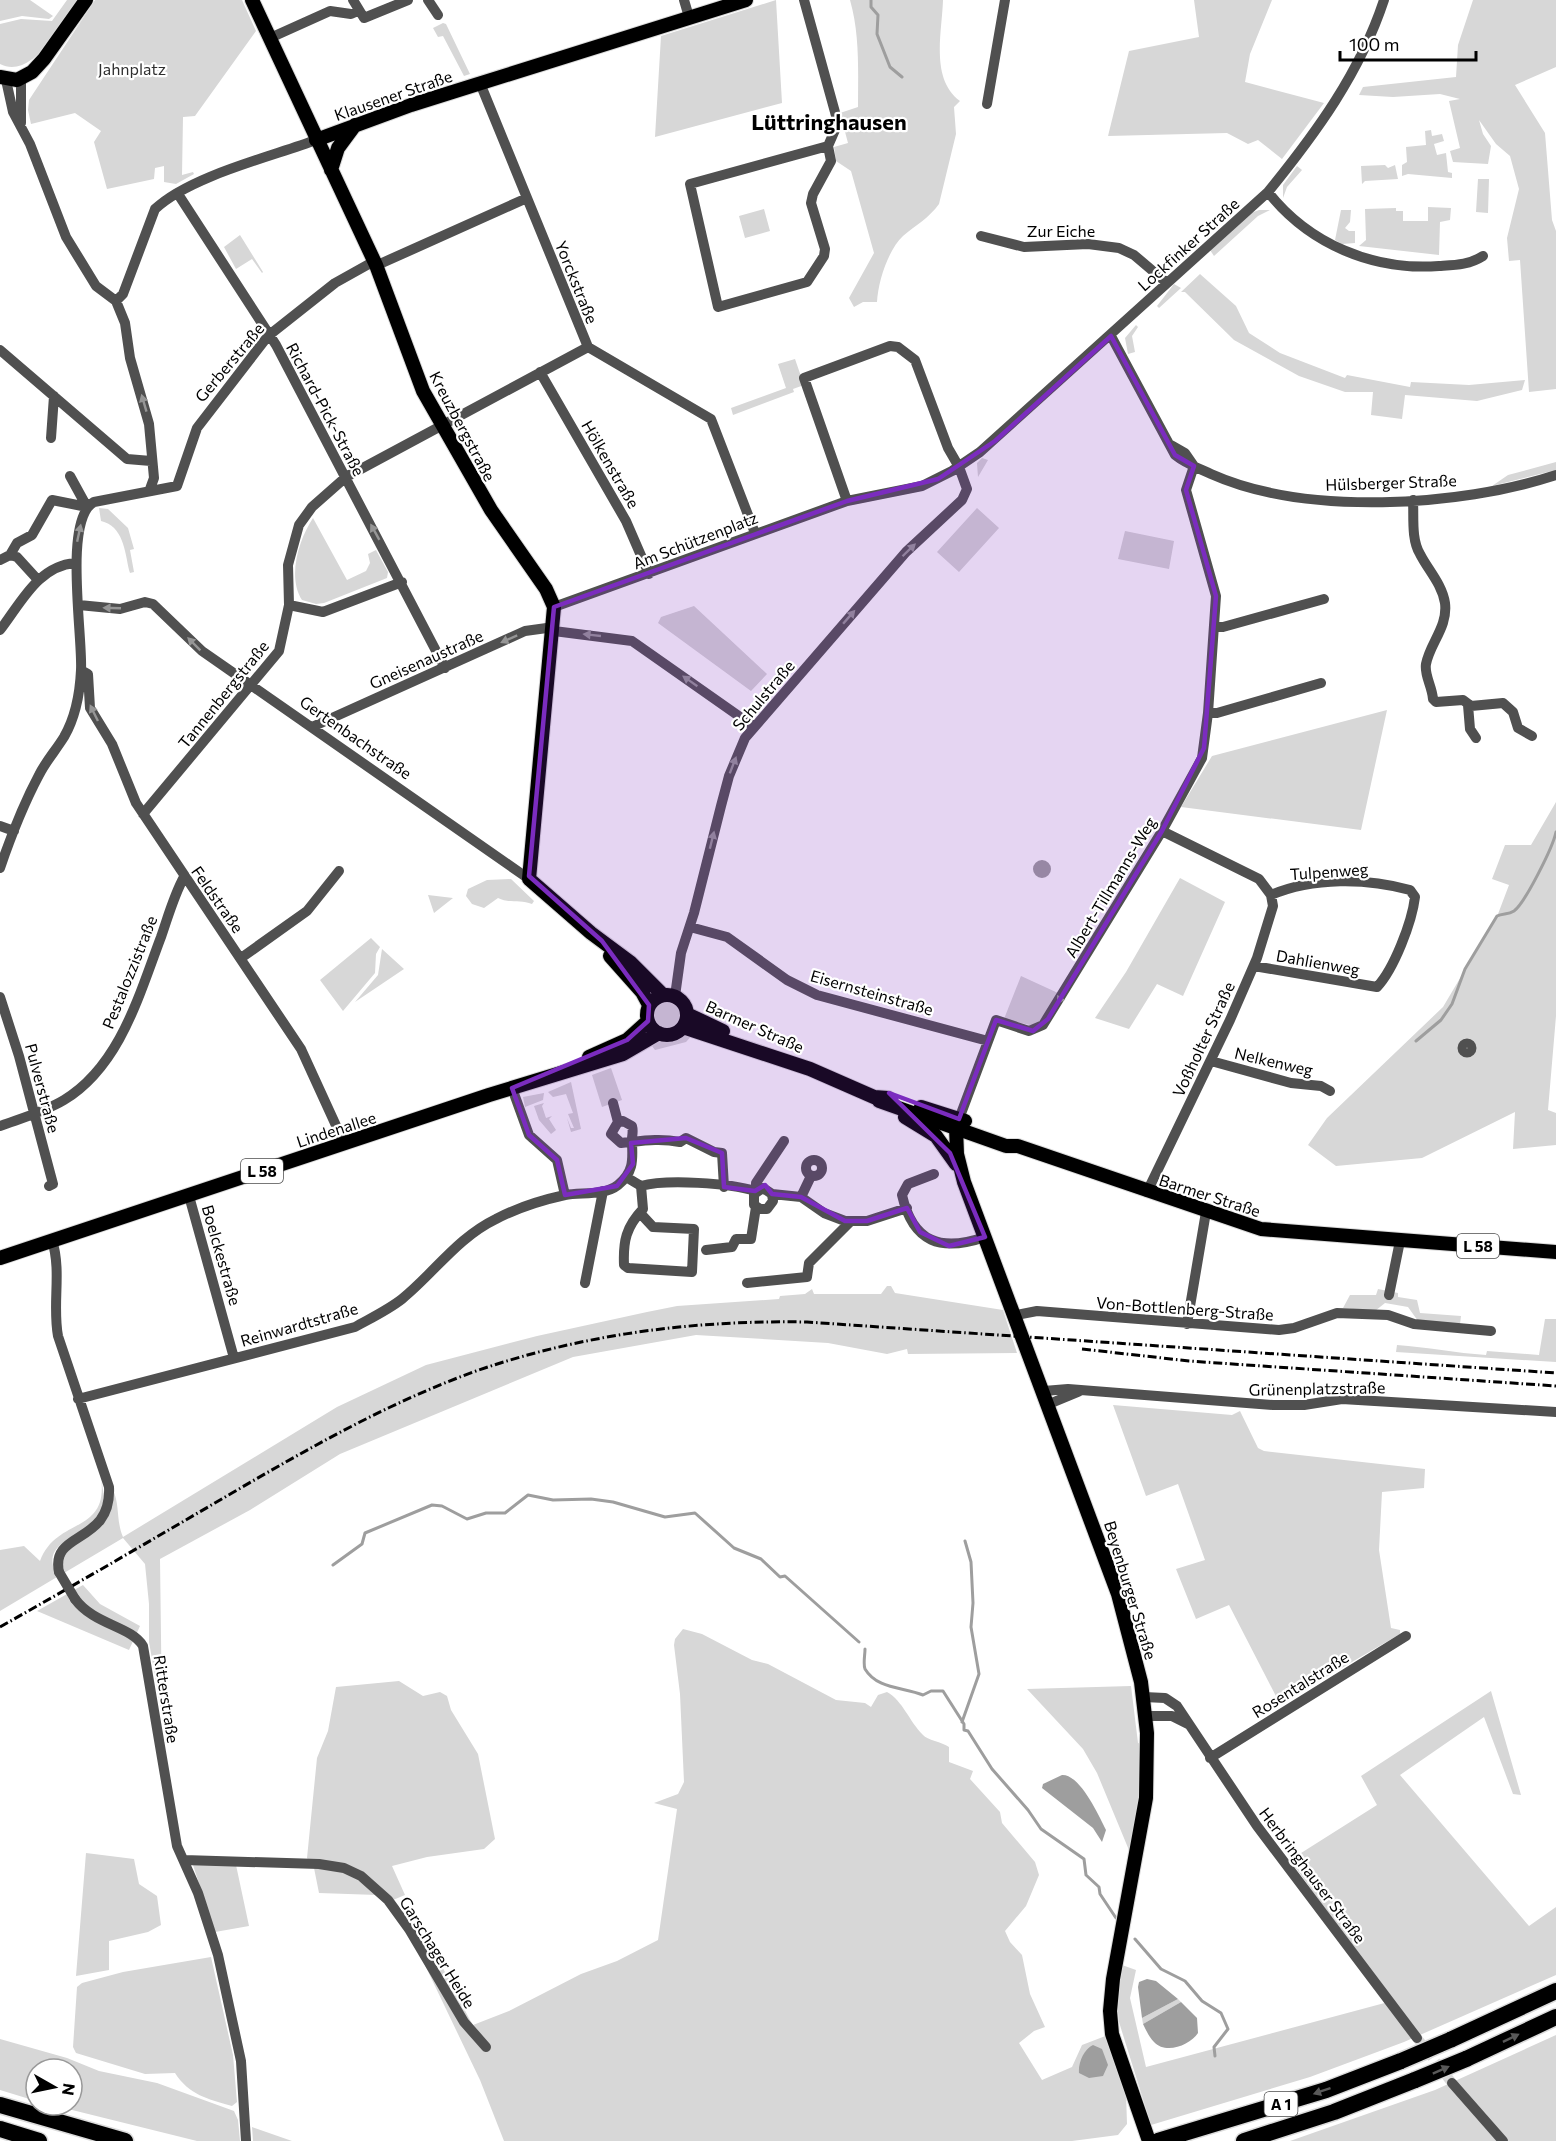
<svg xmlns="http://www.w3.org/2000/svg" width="1556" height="2141" font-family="Commissioner,sans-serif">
<rect width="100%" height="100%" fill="#fff"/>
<path fill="#d7d7d7" d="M0 0H30L53 16 49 19 22 16 0 21Z
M67 0H80C64 22 32 81 0 64V24L21 19 52 21Z
M95 0H242L256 31 195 116 183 117 182 175 193 172 194 174 176 184 164 182V166L155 168 154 179 107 189 94 142 101 131 75 113 31 124 28 110 29 100Z
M776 0 782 103 655 137 661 36Z
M850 0H943C942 33 930 79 960 101L954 107 956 134 939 204C929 218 916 225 903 236 888 250 878 282 877 302H863L854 307 849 298 874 253 851 171 836 161 834 147 848 143 840 113 858 107C858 71 860 35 850 0Z
M1194 0H1272L1250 54 1245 82 1324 103 1282 159 1258 140 1248 144 1227 133 1108 136 1129 51 1199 37Z
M1473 0H1556V67L1515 85 1545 133 1552 220 1556 231V389L1529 392 1520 260 1509 261 1507 238 1519 189 1510 156 1496 144 1479 120 1483 134 1491 146 1488 164 1453 162 1450 151 1460 148 1449 101 1460 99 1440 94 1393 97 1359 95 1363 87 1456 77 1458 45Z
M443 23 446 24 470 74 464 76 443 36 438 37 433 28Z
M1431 130 1432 136 1442 134 1444 141 1434 144 1437 155 1446 153 1448 172 1452 173V178L1408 174 1402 176V165L1407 162 1406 147 1426 145 1425 131Z
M1385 165 1388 168 1395 165 1398 179 1365 181 1362 184 1361 166Z
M1297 166 1302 170 1287 187 1283 198V185Z
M1478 179H1489L1488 213 1476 212Z
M1428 207 1451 208 1450 220 1440 222 1439 255 1359 246 1366 240 1365 209 1396 208V211H1403V221H1428Z
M764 209 770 231 745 238 739 216Z
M1259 210H1270L1258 216 1214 256 1210 250 1251 213Z
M1341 210H1351L1350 222 1345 228 1349 231H1355V243L1342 244 1335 240Z
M240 235 263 272 262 273 252 259 236 269 224 247Z
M1200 274 1236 306 1249 333 1280 353 1345 378 1347 375 1410 387 1411 382 1469 385 1525 380 1522 390 1477 401 1405 395 1402 419 1371 415 1373 392H1345L1299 376 1234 340 1185 292H1181Z
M1174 284 1181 288 1159 308 1157 306Z
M1136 325 1138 327 1132 336 1135 352 1128 354 1125 338Z
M795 359 804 385 793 389 794 392 733 415 731 408 786 388 778 364Z
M982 458 988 460 978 477 977 463Z
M1556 462V470L1492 486 1508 475Z
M99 508 108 509 128 528 134 549 130 550 134 572 130 573 129 570C125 551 123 526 101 521Z
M977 508 999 528 959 572 937 552Z
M313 518 347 580 366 571 370 563 368 554 376 550 388 572 387 578 324 603 316 604 302 600C287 577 299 539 313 518Z
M1125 531 1174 541 1169 569 1118 559Z
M694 606 767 674 751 691 658 623 661 617Z
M1387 710 1361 830 1181 807 1212 756Z
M1556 802V1016L1548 1110 1556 1113V1145L1513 1149 1515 1112 1422 1158 1336 1166 1308 1145 1327 1118 1443 1007 1498 914 1509 885 1492 879 1505 845H1531Z
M1180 878 1225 902 1183 996 1157 984 1129 1029 1095 1018 1126 972Z
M511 879 534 901 532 904C520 899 509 904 498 898L484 908 472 904 466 896 468 889 487 880Z
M428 895 453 898 434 913Z
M371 938 380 947 376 954 375 973 343 1011 320 980Z
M382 949 404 969 355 1002 378 975Z
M1021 976 1058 993 1041 1022 1034 1026 1004 1019Z
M654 1015a14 14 0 1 1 28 0a14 14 0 1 1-28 0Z
M686 1033H694L686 1042 655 1050 649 1042 673 1039Z
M611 1068 622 1100 602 1107 592 1075Z
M571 1082 581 1129 571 1132 567 1118 571 1128H574L568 1114 573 1113 566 1094 553 1097 548 1092Z
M544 1093 543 1100 525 1107 523 1097Z
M544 1103 542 1106 546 1118 552 1116 549 1119 556 1130 551 1134 539 1120 534 1106Z
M887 1286H891L895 1293 1003 1310 1017 1353 908 1354 907 1349 887 1354 828 1343 696 1335 573 1357 340 1454 250 1510 160 1559 162 1716 149 1642V1604L145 1564 123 1538 64 1573C56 1545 94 1536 108 1517L113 1490C120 1505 116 1521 123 1537L337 1407 426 1365 537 1336 647 1312 677 1306 779 1299 780 1296 805 1294 812 1289 814 1294H881Z
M1378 1289 1398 1293V1297L1417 1300 1420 1313 1461 1316 1460 1324 1418 1321 1408 1307 1385 1303 1375 1311 1343 1308 1350 1295H1376Z
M1545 1319H1556V1362L1396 1352 1397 1345C1427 1347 1456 1353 1486 1355L1487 1351 1539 1355Z
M1113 1405 1232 1415 1240 1411 1258 1448 1264 1451 1425 1469 1424 1488 1382 1492 1379 1550 1391 1628 1400 1630V1634L1280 1704 1229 1605 1196 1619 1176 1569 1205 1560 1178 1484 1146 1496Z
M101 1477 105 1503C101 1510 97 1519 92 1524 74 1541 40 1543 57 1577L0 1611V1550L24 1546 40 1561C57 1516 109 1535 101 1477Z
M83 1585 100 1604 140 1626 129 1650 37 1611Z
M683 1629 702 1634 752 1660 768 1664 836 1700 865 1703 871 1707 878 1695 887 1692C903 1701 909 1721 923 1735 927 1740 942 1742 949 1747V1762L973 1771 970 1779 1000 1812 1002 1823 1035 1862 1039 1875 1026 1906 1005 1931 1010 1942 1022 1955 1030 1994 1045 2027 1034 2031 1019 2043 1042 2080 1072 2067 1082 2045 1108 2035 1126 2094 1127 2124 1118 2135 1072 2141H504L480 2080 423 1961 412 1931C436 1944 458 2000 473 2025L509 2011 581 1974 617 1961 658 1940 677 1809 654 1803 678 1794 684 1782 680 1694 674 1645 675 1639Z
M399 1681 423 1696 440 1692 447 1696 451 1710 478 1754 495 1839 484 1849 427 1857 392 1866 405 1895 393 1900 377 1895 319 1893 314 1868 307 1858 317 1758 328 1731 336 1687Z
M1131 1686 1138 1743 1141 1744 1139 1816 1131 1855 1097 1773 1083 1749 1027 1689Z
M1491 1691 1521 1795 1513 1794 1484 1717 1400 1775 1529 1926 1556 1907V1975L1404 2042 1310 2077 1151 2125 1119 2022 1116 1993 1122 1965 1136 1970 1130 1998 1146 2067 1392 2001 1290 1860 1377 1805 1361 1776Z
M86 1853 134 1859 139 1884 157 1896 161 1925 148 1932 109 1941V1970L76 1976Z
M193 1865H236L249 1926 215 1932Z
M211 1957 233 2055 237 2102 232 2106C208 2099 189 2095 175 2073L145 2074 76 2053 73 2047 77 1987 82 1983 123 1972Z
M1178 1999 1181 2002 1143 2024 1142 2018Z
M1556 2035V2141H1290L1435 2090Z
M0 2039 67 2058 99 2071 157 2083 234 2111 238 2120 240 2141H197L52 2105H72V2069H36V2101L0 2090Z
M252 2127 292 2141H253Z"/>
<path fill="#9e9e9e" d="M1033 869a9 9 0 1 1 18 0a9 9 0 1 1-18 0Z
M1062 1775C1080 1774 1099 1816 1106 1830L1102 1842 1093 1828 1042 1788 1043 1784Z
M1147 1979 1156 1981 1178 1999 1142 2018 1138 1987 1139 1982Z
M1181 2002 1197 2018 1198 2033C1190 2045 1166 2055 1154 2042 1149 2037 1146 2030 1143 2024Z
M1093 2045 1102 2049 1108 2065 1103 2076 1089 2078 1079 2073C1078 2063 1084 2049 1093 2045Z"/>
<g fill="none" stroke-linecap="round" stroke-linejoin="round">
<path stroke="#9e9e9e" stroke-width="3" d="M871 0V7L878 15 877 34 890 67 902 77
M1416 1041 1441 1020 1452 1004 1465 969 1497 916C1503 913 1508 915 1514 911 1525 903 1553 847 1556 832
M333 1565 362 1544 365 1533 432 1505 442 1506 467 1519 486 1513H505L528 1495 553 1500 591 1499 613 1502 665 1517 695 1513 734 1548 761 1559 780 1577 785 1576 859 1642
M865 1649C865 1655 863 1664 865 1669 877 1689 902 1687 923 1695L931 1691H943L964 1724V1730L968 1731 992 1769 1028 1810 1041 1829 1084 1859 1086 1875 1099 1887 1100 1894 1116 1918
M962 1722 979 1674 971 1627 973 1603 971 1562 965 1541
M1135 1939 1161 1969 1185 1981 1202 2001 1221 2013 1228 2029 1214 2047 1215 2056"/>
<path stroke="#d9d9d9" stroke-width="10" stroke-dasharray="10 5" stroke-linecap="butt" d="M1417 2038 1452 2083"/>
<defs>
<path id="major" d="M252 0 376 265 423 391 491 510 546 589 554 607 529 879 591 933 630 962 663 995
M0 77 17 80 32 72 44 59 86 0
M316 140 411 105 746 0
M331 170 338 148 355 125
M610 956 642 992 649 1005
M647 1015a20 20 0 1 1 40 0a20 20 0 1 1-40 0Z
M687 1014 723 1031
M683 1027 810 1069 874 1097 888 1098
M589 1057 627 1040 648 1021
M879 1101 1006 1146H1018L1261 1229 1556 1252
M921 1107 965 1121
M905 1117 936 1136 956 1164
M956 1127 957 1154 964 1182 1118 1594 1141 1682 1147 1733 1146 1798 1113 1979 1110 2011 1112 2034 1149 2141
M0 1258 489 1095 623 1054 659 1033"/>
<path id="highway" d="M1450 2040 1556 1991
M1466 2059 1556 2017
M0 2105 125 2141
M0 2129 39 2141
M1158 2141 1326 2090 1401 2061
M1244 2141 1334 2112 1415 2080"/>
</defs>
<use href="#major" stroke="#dbdbdb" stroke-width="16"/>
<use href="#highway" stroke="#dbdbdb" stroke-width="19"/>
<path stroke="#505050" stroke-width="10" d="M353 0 364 18 408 0
M428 0 438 15
M684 0 689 17
M804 0 838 123 828 146 831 161 813 194 811 203 825 249 824 256 807 282 718 307 690 184 828 146
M270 38 330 11 351 14 358 11
M6 80 13 112 30 144 66 237 96 286 116 301 125 323 130 358 149 424 154 478 150 489
M480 83 588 347 711 419 755 533
M987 104 1005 0
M21 123V78
M1268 192C1309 244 1373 271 1439 266 1455 265 1469 265 1483 256
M178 194 276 345 445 668
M981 236 1024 247 1088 244 1119 248 1134 255 1167 283
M116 301 123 294 155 209C190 176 270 157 316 140
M1111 336 1175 455C1186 464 1198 468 1211 474 1305 516 1459 507 1556 475
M0 350 127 459 151 461
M540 372 626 521 649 574
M51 438 54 396
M1171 445 1185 453 1194 466
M70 476 87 507
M1413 500C1414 517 1411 539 1420 554 1428 570 1442 584 1445 603 1448 627 1430 643 1426 664 1424 675 1432 686 1433 699L1436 702 1463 700 1471 706 1503 703 1513 712 1518 728 1532 736
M10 555 17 557 38 580
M0 560 10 555 17 543 32 535 52 500 87 507
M79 605 120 609 145 602 153 604 202 651 529 879
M289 605 323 612 402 582
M554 607 847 501 922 486 952 471 980 452 1268 192C1316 133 1360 73 1384 0
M1215 627H1223L1324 599
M0 630C21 603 38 566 75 563
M554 631 632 641 753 726
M81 670 88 674 90 708 112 744 136 803 301 1049 344 1143
M1468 705 1470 729 1476 738
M1208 713H1217L1321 683
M312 727 525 631 554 627
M143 814 279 651 289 605 288 565 299 525 312 507 346 477 588 347
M0 826 14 831
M0 868C11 836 23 805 39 775 46 761 56 750 64 737 75 718 80 692 81 670 83 636 63 519 94 502L177 486 197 428 268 336 335 283 369 264 382 263 527 198
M690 927 727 937 787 980 817 995 988 1041
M241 958 307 911 339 871
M1254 966 1377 987C1394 969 1412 922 1415 897L1410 890C1367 878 1313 877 1271 895
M675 996 681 953 694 913 721 806 729 776 745 738 906 552 962 500 967 489 959 467 948 448 915 360 898 347 890 346 804 378 847 501
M0 997 19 1056 53 1184 49 1186
M1462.5 1048a4.5 4.5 0 1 1 9 0a4.5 4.5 0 1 1-9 0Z
M1211 1061 1291 1083 1321 1086 1330 1091
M512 1088 529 1135 557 1160 565 1195
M613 1103 618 1122
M959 1119 996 1020 1029 1031 1043 1025 1162 831 1202 758 1208 713 1216 596 1186 490 1194 466
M0 1126C22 1118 44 1112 64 1100 120 1066 139 995 161 937 168 917 174 895 184 877
M806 1168a8 8 0 1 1 16 0a8 8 0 1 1-16 0Z
M934 1174 908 1184 902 1195C913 1243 941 1252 985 1237
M626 1177 641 1186C666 1179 730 1183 755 1191
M756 1191V1183L784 1141
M1147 1192 1230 1020 1257 958 1273 906 1271 895 1259 879 1162 831
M772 1194 773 1201 767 1209H760L754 1205V1194L763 1188 772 1194 801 1197 824 1213 845 1221H867L907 1208
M189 1196 234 1358
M801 1197 811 1176
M640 1213 653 1227 694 1229 692 1272 628 1268 624 1265C623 1241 626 1227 643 1209L641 1186
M52 1240C62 1272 52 1304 58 1336L109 1487C112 1545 50 1530 59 1572
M706 1250 732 1247 736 1239H751L756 1207
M585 1283 603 1191
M747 1283 807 1277 809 1263 850 1222
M1389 1295 1400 1241
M1016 1315 1037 1311 1279 1330 1294 1328 1337 1313 1388 1315 1414 1324 1491 1331
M1187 1324 1206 1212
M1044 1391 1068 1389 1273 1405H1304L1342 1399 1556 1412
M78 1399 355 1327C371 1318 388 1310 402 1299 435 1272 457 1238 496 1219 517 1208 542 1200 565 1195 582 1192 604 1196 618 1185 633 1173 633 1161 632 1144 631 1137 634 1133 632 1126L623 1121 618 1122 611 1134 621 1143C642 1141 659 1138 680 1142L686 1138 714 1152 722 1153 724 1187
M1049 1404 1078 1392
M75 1599C94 1625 131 1626 143 1646L177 1846 198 1893 218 1955 241 2061 246 2141
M1144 1697 1165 1698 1177 1706 1257 1826 1417 2038
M1146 1716H1172L1188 1724
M1210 1758 1406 1636
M184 1860 319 1864 344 1868 361 1876 388 1900 409 1929 464 2022 486 2047
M1452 2083 1503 2141"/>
<use href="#major" stroke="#000" stroke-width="14"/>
<use href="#highway" stroke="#000" stroke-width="16"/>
<path stroke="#000" stroke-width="3" stroke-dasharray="9 3 1.5 3" stroke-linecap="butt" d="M1082 1349 1189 1361 1556 1386
M0 1627C78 1583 155 1538 232 1493 311 1447 390 1402 476 1371 583 1334 694 1320 807 1322L1556 1373"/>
<defs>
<path id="highway-bridge" d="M1401 2061 1450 2040
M1415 2080 1466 2059"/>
</defs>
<use href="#highway-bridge" stroke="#dbdbdb" stroke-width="19" stroke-linecap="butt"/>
<path stroke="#505050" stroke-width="10" d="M59 1572 75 1599"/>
<use href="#highway-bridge" stroke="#000" stroke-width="16"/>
</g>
<defs><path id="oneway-solid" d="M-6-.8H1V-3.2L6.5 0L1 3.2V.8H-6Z" transform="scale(1.5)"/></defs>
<g fill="#969696">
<use href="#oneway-solid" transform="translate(144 403) rotate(-106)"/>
<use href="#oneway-solid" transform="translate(375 532) rotate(-119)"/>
<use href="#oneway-solid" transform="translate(79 533) rotate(-78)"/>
<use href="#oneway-solid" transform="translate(909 550) rotate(-44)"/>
<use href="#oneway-solid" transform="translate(112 608) rotate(-178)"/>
<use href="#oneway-solid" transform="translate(849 617) rotate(-49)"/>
<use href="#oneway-solid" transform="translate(592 635) rotate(-174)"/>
<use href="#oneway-solid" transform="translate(509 639) rotate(156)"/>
<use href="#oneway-solid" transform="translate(194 644) rotate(-135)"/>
<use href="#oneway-solid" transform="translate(690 681) rotate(-145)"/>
<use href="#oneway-solid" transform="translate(94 713) rotate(-116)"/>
<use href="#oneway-solid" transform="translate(733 765) rotate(-69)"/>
<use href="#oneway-solid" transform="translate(712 840) rotate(-76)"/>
<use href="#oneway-solid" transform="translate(1062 996) rotate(121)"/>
</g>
<g fill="#595959">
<use href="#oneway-solid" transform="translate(1511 2038) rotate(-26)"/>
<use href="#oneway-solid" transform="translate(1441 2070) rotate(-24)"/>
<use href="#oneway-solid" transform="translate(1322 2091) rotate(161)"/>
</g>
<path fill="#7b2cbf" fill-opacity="0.2" stroke="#7b2cbf" stroke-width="4.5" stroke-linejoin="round" d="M1111 336 1175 455 1194 466 1186 490 1216 596 1204 748 1162 831 1048 1019 1033 1031 996 1020 959 1119 889 1093 950 1153 985 1237 949 1246 920 1232 907 1208 867 1221H845L801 1197 772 1194 765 1185 755 1191 724 1187 722 1153 686 1138 631 1143 633 1164 617 1186 565 1195 557 1160 529 1135 512 1088 627 1040 648 1021 649 1005 602 941 529 876 554 607 847 501 938 479 995 441Z"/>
<g text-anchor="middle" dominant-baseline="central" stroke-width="4.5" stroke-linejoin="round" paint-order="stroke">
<g fill="#fff" stroke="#4c4c4c" stroke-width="1.5">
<rect x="241" y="1159" width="42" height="24" rx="4.5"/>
<rect x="1457" y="1234" width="42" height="24" rx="4.5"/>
<rect x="1264.5" y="2092" width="33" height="24" rx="4.5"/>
</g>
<g font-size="15" font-weight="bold" fill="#000">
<text x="262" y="1171">L 58</text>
<text x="1478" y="1246">L 58</text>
<text x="1281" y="2104">A 1</text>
</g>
<g font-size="16" fill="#2e2e2e" stroke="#fff">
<text x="132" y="68">Jahnplatz</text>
</g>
<g font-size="16" fill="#000" stroke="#fff">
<text transform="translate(393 95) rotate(-19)">Klausener Straße</text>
<text x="1061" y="230">Zur Eiche</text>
<text transform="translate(1188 244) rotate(-42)">Lockfinker Straße</text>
<text transform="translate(577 282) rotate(68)">Yorckstraße</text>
<text transform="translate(229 362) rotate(-50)">Gerberstraße</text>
<text transform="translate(326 409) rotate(62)">Richard-Pick-Straße</text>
<text transform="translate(463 426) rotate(62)">Kreuzbergstraße</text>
<text transform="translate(611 464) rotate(60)">Hölkenstraße</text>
<text transform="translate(1391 482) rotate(-2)">Hülsberger Straße</text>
<text transform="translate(695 540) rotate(-21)">Am Schützenplatz</text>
<text transform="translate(426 659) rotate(-24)">Gneisenaustraße</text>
<text transform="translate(223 694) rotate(-51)">Tannenbergstraße</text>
<text transform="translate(763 695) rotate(-50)">Schulstraße</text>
<text transform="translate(356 737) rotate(35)">Gertenbachstraße</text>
<text transform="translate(1329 871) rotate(-4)">Tulpenweg</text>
<text transform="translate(1110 887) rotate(-59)">Albert-Tillmanns-Weg</text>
<text transform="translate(218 899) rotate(55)">Feldstraße</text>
<text transform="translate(1318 962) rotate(10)">Dahlienweg</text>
<text transform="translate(129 972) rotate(-68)">Pestalozzistraße</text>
<text transform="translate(872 992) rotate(16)">Eisernsteinstraße</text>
<text transform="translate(755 1026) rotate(24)">Barmer Straße</text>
<text transform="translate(1203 1039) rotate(-65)">Voßholter Straße</text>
<text transform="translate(1274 1061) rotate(13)">Nelkenweg</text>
<text transform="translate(43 1088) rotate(75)">Pulverstraße</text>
<text transform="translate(336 1129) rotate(-18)">Lindenallee</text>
<text transform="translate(1210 1195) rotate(18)">Barmer Straße</text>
<text transform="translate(222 1255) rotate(74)">Boelckestraße</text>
<text transform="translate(1185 1308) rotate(4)">Von-Bottlenberg-Straße</text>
<text transform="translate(299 1324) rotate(-16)">Reinwardtstraße</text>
<text transform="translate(1317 1388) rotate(-1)">Grünenplatzstraße</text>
<text transform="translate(1131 1590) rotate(73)">Beyenburger Straße</text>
<text transform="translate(1300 1684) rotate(-32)">Rosentalstraße</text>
<text transform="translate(167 1699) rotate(81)">Ritterstraße</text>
<text transform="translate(1313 1875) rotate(53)">Herbringhauser Straße</text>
<text transform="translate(438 1952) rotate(58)">Garschager Heide</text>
</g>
<g font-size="22" font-weight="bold" fill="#000" stroke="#fff">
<text x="829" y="121">Lüttringhausen</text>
</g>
</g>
<g transform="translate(54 2087) rotate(99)"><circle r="28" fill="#ffffff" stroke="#999999" stroke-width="1.5"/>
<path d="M0-4.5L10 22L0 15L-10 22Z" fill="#000000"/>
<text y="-9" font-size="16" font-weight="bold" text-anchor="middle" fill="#000000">N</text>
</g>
<path d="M1340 51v9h136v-9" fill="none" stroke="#000000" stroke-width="3"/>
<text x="1349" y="51" font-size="18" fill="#000000" stroke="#ffffff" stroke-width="4.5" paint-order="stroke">100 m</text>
</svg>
